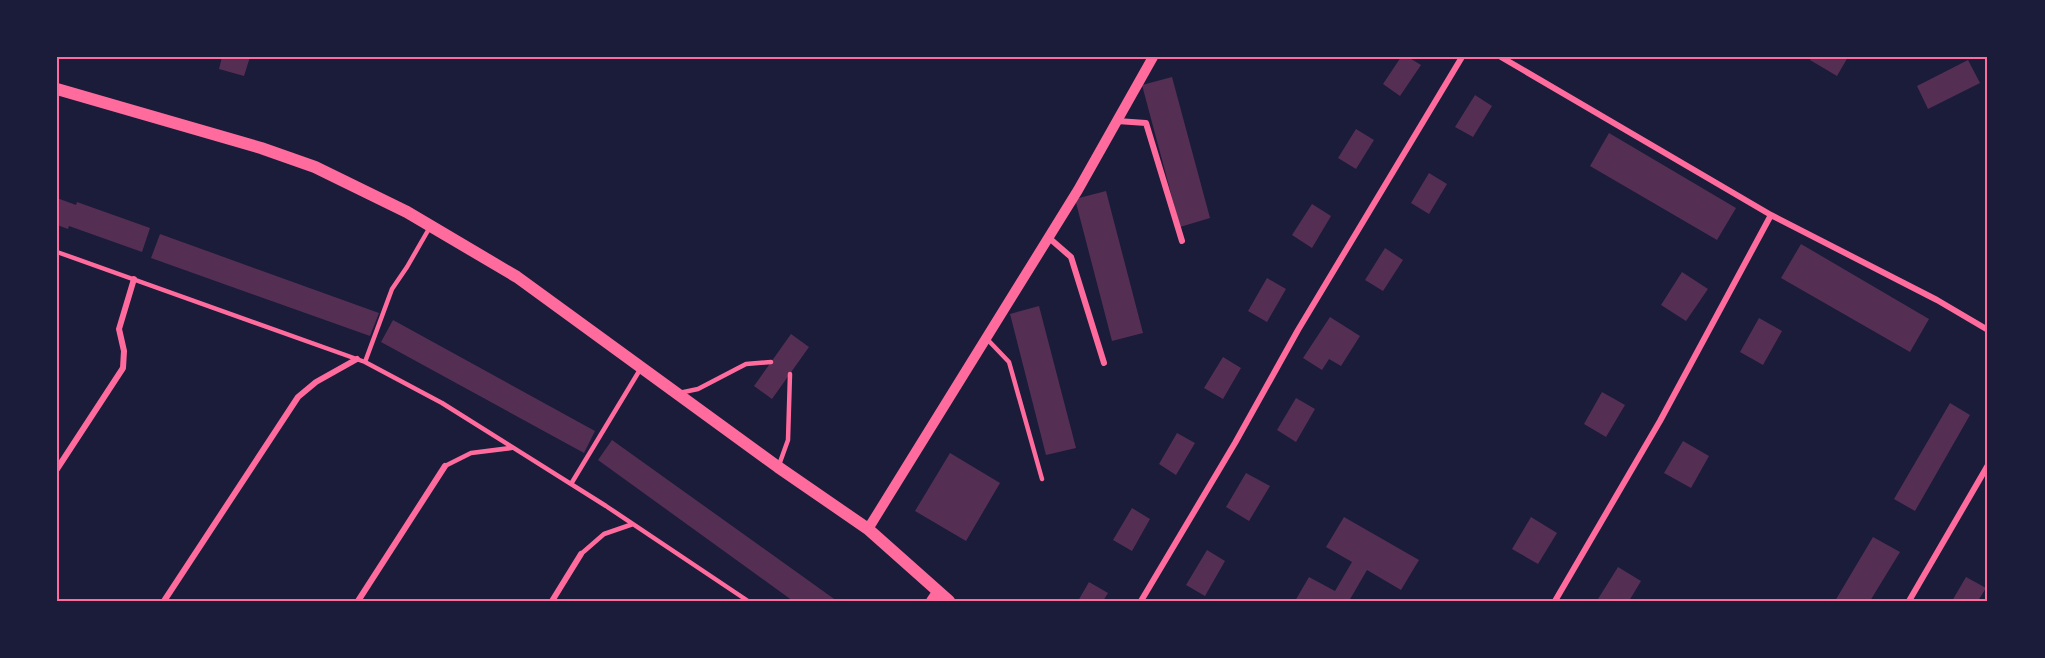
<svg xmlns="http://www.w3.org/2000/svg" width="2045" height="658" font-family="Mulish,sans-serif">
<rect width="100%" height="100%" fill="#1b1b3a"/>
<path fill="#542f53" d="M222 57H250L244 76 219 69Z
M1401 57H1408L1421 65 1400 96 1383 84Z
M1811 57H1848L1837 76 1810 60Z
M1968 60 1980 83 1928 109 1917 86Z
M1172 77 1210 218 1180 227 1142 85Z
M1475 95 1492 106 1473 137 1455 127Z
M1356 129 1374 140 1356 169 1338 158Z
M1609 133 1736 208 1717 240 1590 166Z
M1429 173 1447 184 1429 214 1411 203Z
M1106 191 1143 333 1112 341 1075 199Z
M57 198 76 205 77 202 150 228 142 252 69 226 68 229 57 225Z
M1312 204 1331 216 1312 248 1292 235Z
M160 234 379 313 370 336 151 258Z
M1801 244 1929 319 1910 352 1781 278Z
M1385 248 1403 260 1383 291 1365 280Z
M1682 272 1708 289 1686 321 1661 305Z
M1267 278 1286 289 1267 322 1248 311Z
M1039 306 1076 448 1046 455 1010 314Z
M1330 317 1360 336 1341 366 1329 359 1322 370 1303 358Z
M1759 318 1782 331 1763 365 1740 352Z
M393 320 595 431 584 453 381 342Z
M791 334 809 347 772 399 754 386Z
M1223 357 1241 368 1223 399 1204 388Z
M1602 392 1625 405 1606 437 1584 424Z
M1296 398 1315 409 1296 442 1277 430Z
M1950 403 1970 415 1915 511 1894 499Z
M1177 433 1195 443 1176 475 1159 464Z
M612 440 837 601H793L598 460Z
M1683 441 1709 456 1691 488 1664 473Z
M950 453 1000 483 966 541 915 511Z
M1246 473 1270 486 1249 521 1226 507Z
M1132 508 1150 519 1132 551 1113 540Z
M1344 517 1419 560 1401 590 1367 570 1349 601H1295L1309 577 1335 591 1352 562 1326 547Z
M1531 517 1557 533 1538 564 1512 549Z
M1873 537 1900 552 1870 601H1835Z
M1207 550 1225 561 1205 596 1186 585Z
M1618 567 1641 581 1629 601H1602L1598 599Z
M1966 577 1986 588 1978 601H1952Z
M1089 582 1108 593 1103 601H1078Z"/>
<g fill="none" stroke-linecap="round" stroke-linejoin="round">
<path stroke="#ff6b9d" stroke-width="4.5" d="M57 252 365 362 442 403 606 506 748 601
M987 339 1009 362 1042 479
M365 362 392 289 407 267 430 227
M679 393 698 389 746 364 771 362
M779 465 788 440 790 374
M445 466 471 453 511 448
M571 484 641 368
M581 554 604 534 633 524"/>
<path stroke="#ff6b9d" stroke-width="6" d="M1501 57 1771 215 1937 300 1988 330
M1117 121 1146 123 1182 241
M1048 237 1071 257 1104 363
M57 469 123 368 124 351 119 329 134 279
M164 601 298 397 316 382 357 359
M358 601 445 466
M552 601 581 554
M1141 601 1235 443 1298 330 1462 57
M1555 601 1660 421 1771 215
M1909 601 1988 465"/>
<path stroke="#ff6b9d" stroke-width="10" d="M868 529 1078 190 1153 57
M931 601 937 592"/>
<path stroke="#ff6b9d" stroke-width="12" d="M57 89 261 148 315 167 407 212 517 277 778 467 868 529 949 601"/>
</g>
<rect width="2045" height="658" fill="none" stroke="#1b1b3a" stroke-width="117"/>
<rect x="58" y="58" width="1928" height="542" fill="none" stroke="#ff6b9d" stroke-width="2"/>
</svg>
